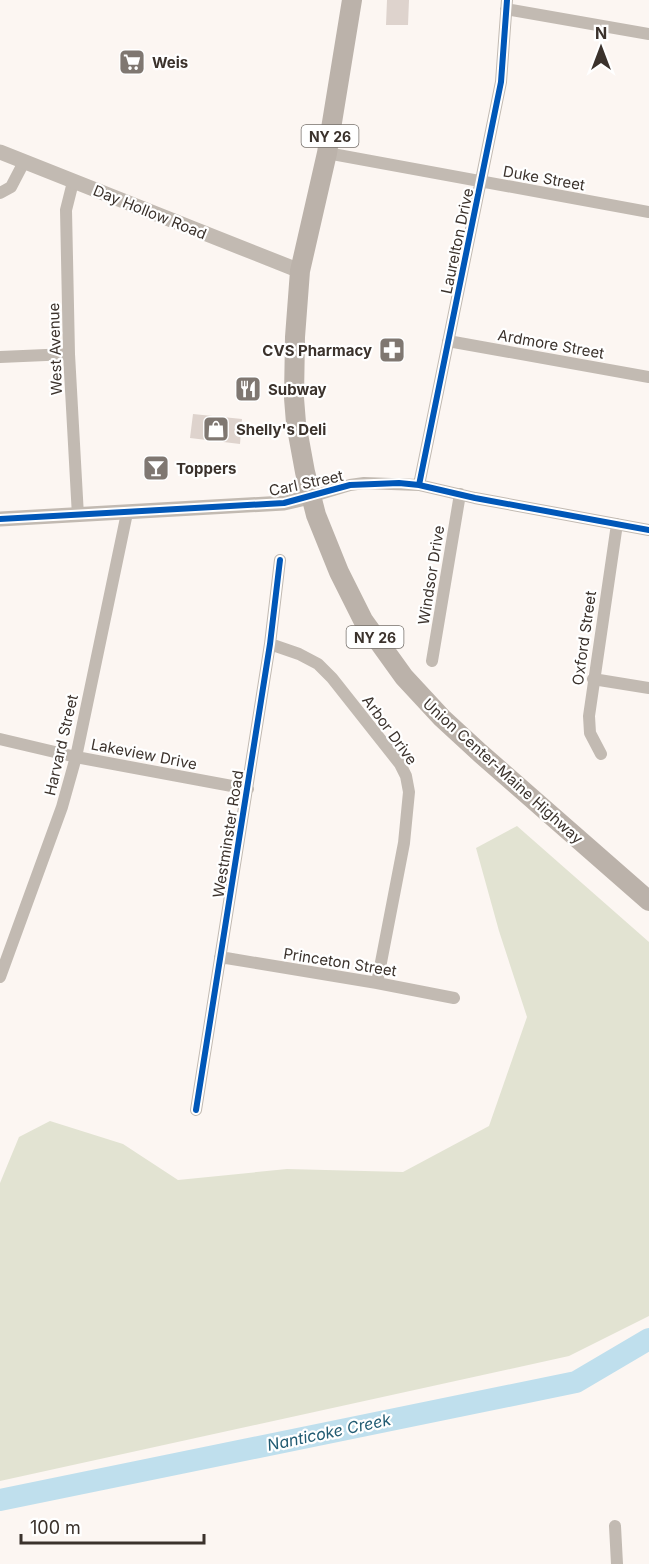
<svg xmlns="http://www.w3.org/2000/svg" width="649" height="1564" font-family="Inter,sans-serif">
<rect width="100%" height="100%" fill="#fcf6f2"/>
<path fill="#e2e3d2" d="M517 826 649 942V1316L569 1356 0 1481V1183L19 1137 50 1121 123 1144 178 1180 287 1169 403 1172 489 1126 527 1017 499 931 476 848Z"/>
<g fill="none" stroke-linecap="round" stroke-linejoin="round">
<path stroke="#bfdfed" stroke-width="22" d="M0 1500 576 1382 649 1339"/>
</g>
<path fill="#ded3cd" d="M387 0H409L408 25H386Z
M193 414 242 419 240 444 190 438Z"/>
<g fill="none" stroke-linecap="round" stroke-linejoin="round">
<path stroke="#c2bab2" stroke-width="12" d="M506 9 649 34
M327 153 649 212
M73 182 66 210 69 354 78 516
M0 193 11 187 24 162
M448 341 649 377
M0 357 69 354
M419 485 501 82 507 0
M310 497 350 485 364 483 419 485 475 498 649 530
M270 644 299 654 318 664 332 678 400 764 406 776 409 792 404 843 377 983
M432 661 460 494
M593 679 649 688
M0 739 76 757 248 789
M601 754 590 733 589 716 617 524
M220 957 377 983 454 998
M0 977 62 807 76 757 127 513
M196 1110 270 644 280 560
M615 1526 617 1564"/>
<path stroke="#c2bab2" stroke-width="15" d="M0 152 300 271
M0 519 284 503 310 497"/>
<path stroke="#bbb2aa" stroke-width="20" d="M352 0 327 153 300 271 295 337 294 398 296 423 305 472 316 515 339 572 363 620 404 677 442 718 480 753 649 901"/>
<defs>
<path id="cycleway" d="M419 485 501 82 507 0
M0 519 284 503 350 485 399 483 419 485 475 498 649 530
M196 1110 270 644 280 560"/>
</defs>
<use href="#cycleway" stroke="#fff" stroke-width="10"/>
<use href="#cycleway" stroke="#0057b8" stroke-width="6"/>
</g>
<defs>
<symbol id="supermarket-square" viewBox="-11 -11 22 22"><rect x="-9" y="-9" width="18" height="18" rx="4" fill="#7f7771" stroke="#fff"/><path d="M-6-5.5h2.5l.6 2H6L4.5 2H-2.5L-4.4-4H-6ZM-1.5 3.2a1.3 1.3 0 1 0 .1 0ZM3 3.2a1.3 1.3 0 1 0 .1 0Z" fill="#fff"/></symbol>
<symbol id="pharmacy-square" viewBox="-11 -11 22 22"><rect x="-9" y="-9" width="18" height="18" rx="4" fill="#7f7771" stroke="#fff"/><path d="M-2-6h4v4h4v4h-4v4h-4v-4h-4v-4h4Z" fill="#fff"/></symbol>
<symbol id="restaurant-square" viewBox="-11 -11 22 22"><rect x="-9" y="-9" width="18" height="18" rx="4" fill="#7f7771" stroke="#fff"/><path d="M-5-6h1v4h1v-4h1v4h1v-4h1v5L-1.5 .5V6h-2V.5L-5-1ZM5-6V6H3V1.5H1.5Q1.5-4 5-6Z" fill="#fff"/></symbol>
<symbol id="shop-square" viewBox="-11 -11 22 22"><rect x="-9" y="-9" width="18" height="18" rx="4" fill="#7f7771" stroke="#fff"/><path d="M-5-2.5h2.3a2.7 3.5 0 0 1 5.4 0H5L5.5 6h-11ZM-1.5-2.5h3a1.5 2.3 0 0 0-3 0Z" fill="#fff"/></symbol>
<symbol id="bar-square" viewBox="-11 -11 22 22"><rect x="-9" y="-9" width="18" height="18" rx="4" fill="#7f7771" stroke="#fff"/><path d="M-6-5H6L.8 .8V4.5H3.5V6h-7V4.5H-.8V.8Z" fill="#fff"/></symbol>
</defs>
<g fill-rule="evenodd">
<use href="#supermarket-square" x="117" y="47" width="30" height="30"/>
<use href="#pharmacy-square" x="377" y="335" width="30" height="30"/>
<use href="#restaurant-square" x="233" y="374" width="30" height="30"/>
<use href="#shop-square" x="201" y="414" width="30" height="30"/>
<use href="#bar-square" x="141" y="453" width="30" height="30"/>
</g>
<g text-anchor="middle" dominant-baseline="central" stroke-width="4.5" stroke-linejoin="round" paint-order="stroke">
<g fill="#fff" stroke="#76706b" stroke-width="1.5">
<rect x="301.5" y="125" width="57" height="22" rx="4.5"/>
<rect x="346.5" y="626" width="57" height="22" rx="4.5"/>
</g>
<g font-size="14" font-weight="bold" fill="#3b322c">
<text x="330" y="136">NY 26</text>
<text x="375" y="637">NY 26</text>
</g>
<g font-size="15" font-weight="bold" fill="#3b322c" stroke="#fff" text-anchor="start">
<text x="152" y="62">Weis</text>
<text x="372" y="350" text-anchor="end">CVS Pharmacy</text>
<text x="268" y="389">Subway</text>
<text x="236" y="429">Shelly's Deli</text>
<text x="176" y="468">Toppers</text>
</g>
<g font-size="15" fill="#3b322c" stroke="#fff">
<text transform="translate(544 178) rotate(10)">Duke Street</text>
<text transform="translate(150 212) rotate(22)">Day Hollow Road</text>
<text transform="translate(457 241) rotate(-78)">Laurelton Drive</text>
<text transform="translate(551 344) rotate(10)">Ardmore Street</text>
<text transform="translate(55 349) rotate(-92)">West Avenue</text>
<text transform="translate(306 483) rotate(-12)">Carl Street</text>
<text transform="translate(431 575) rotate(-81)">Windsor Drive</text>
<text transform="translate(584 638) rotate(-82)">Oxford Street</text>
<text transform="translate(390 730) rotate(54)">Arbor Drive</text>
<text transform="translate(61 745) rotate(-77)">Harvard Street</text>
<text transform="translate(144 754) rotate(11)">Lakeview Drive</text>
<text transform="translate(503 771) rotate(42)">Union Center-Maine Highway</text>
<text transform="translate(228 834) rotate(-81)">Westminster Road</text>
<text transform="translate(340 962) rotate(9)">Princeton Street</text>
</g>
<g font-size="16" font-style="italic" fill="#215b72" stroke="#fff">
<text transform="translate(329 1432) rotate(-12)">Nanticoke Creek</text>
</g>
</g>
<g transform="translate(601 48)" stroke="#ffffff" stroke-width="4.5" paint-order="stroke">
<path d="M0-4.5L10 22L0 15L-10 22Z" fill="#3b322c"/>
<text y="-9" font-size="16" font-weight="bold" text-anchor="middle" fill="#3b322c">N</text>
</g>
<path d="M21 1534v9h183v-9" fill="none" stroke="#3b322c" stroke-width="3"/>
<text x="30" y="1534" font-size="18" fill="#3b322c" stroke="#ffffff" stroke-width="4.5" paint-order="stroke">100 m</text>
</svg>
